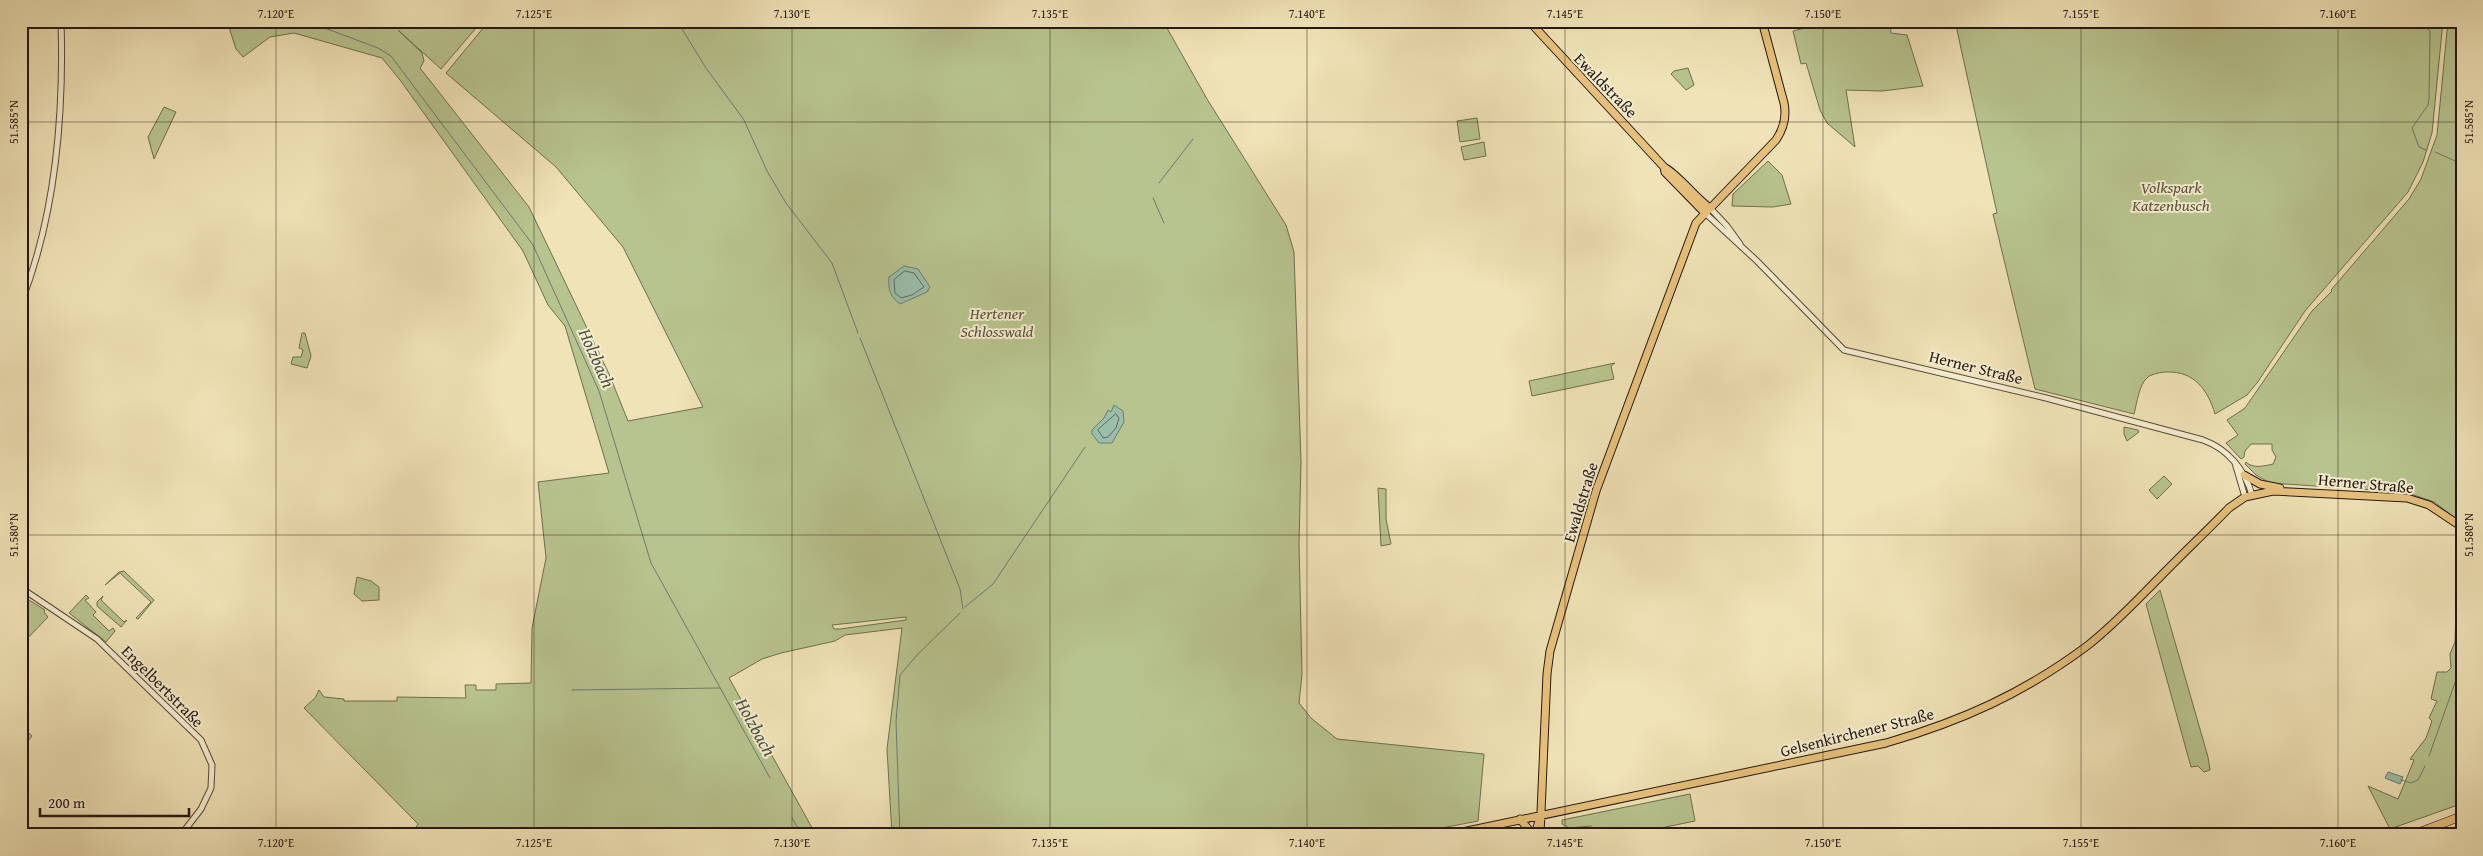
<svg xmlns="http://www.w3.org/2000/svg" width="2483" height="856" font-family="'Gentium Book Plus',serif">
<rect width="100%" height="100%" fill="#f0e3b7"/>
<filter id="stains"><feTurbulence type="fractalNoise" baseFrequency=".004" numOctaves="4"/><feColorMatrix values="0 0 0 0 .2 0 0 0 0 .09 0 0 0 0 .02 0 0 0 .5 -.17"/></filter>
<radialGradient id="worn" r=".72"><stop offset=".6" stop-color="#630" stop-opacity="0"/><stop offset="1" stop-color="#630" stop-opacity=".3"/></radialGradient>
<path fill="#b8c48f" stroke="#6e6e50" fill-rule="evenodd" d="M227 21H482L441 69 398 30 422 53 424 61 420 68 529 207 609 374 628 421 703 407 623 247 556 167 446 73 489 21H1163L1207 99 1286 225 1294 252 1301 462 1299 544 1302 674 1299 703 1311 718 1337 739 1484 754 1478 821 1405 835H892L887 749 902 628 845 635 835 641 781 653 762 659 729 678 816 835H411L418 824 304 708 315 698 319 690 324 697 344 699V701H397V697L466 698 465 685H476V690H496V684L531 683 532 628 546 558 538 482 609 473 565 326 548 305 523 251 400 80 382 58 294 33 270 37 243 57 236 49ZM906 617V620L840 629H834L832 625Z
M1814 21H1890L1891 33 1907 35 1923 86 1882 91 1846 90 1855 147 1827 123 1820 110 1806 63 1801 64 1793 31 1812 26 1811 22Z
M1955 21H2443L2432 133 2423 162 2408 192 2305 311 2257 383 2247 395 2215 414C2208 390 2194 371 2167 372 2161 372 2152 374 2148 377 2139 384 2137 403 2134 414L2035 389 1993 214 1997 213Z
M2448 21H2462V523L2434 502 2405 492 2270 483 2256 475 2245 464 2246 462C2253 469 2264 466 2273 464L2276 457 2272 450V444H2251L2245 451 2244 457 2241 459 2226 443 2238 435 2227 420 2245 408 2312 311 2332 291 2331 290 2409 199 2421 179 2437 135Z
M1688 68 1694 85 1686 90 1671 74 1674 71Z
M164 107 176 112 154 159 148 137Z
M1477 118 1480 139 1460 142 1457 121Z
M1484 142 1486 156 1464 160 1461 147Z
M1768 161 1782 175 1791 204 1773 207 1732 206 1733 194Z
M302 333H305L311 356 307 368 291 364 293 357H301L303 350 299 348Z
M1615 363 1611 366 1614 379 1532 396 1529 381Z
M2124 427 2138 430 2139 432 2127 441 2124 434Z
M2164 476 2172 484 2157 499 2149 490Z
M1378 488 1386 489V519L1391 544 1381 546Z
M124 571 154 600 138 619 136 618 151 602 120 573 105 585 119 572Z
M357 577 371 581 379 587V600L362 601 354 594Z
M2160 590 2208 757 2210 770 2204 772 2198 766 2191 767 2146 604Z
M21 595 45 610 44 612 48 617 21 645Z
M86 595 89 598 85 600 96 612 93 615 109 631 113 628 115 631 106 642 69 613Z
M103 596 101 600 124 622 127 620 121 627 97 606V602Z
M2456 608 2462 610V807L2455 806 2390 829 2368 786 2398 799 2414 760 2410 759 2426 738 2432 721 2429 718 2437 701 2431 699 2437 672H2447L2451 668 2450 654 2455 642Z
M21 726 32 736 21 749Z
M1690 794 1695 821 1656 829 1664 835H1591V826L1569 828 1562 824V820Z"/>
<path fill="#9bbeab" stroke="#6c7b6d" d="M904 266 918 269 930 287 927 292 900 304C890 296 888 290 889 277Z
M1114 405 1123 411 1124 422 1112 443H1099L1092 434V430L1104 418 1108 410 1111 412Z
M2388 772 2403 777 2400 784 2385 778Z"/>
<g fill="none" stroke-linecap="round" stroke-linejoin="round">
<path stroke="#606a5e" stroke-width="1" d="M905 271 914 273 924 287 912 295 901 298 895 293 894 280Z
M1116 414 1119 418 1116 428 1108 437 1103 438 1098 430Z"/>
<path stroke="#6c7b6d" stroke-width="1" d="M306 21 378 48 391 56 533 245 599 391 651 563 770 778
M677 21 706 68 744 120 767 171 786 203 832 263 858 333
M2418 21 2430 31 2429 99 2428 105 2412 128 2419 147 2426 150
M2435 152 2462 164
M1159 183 1193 139
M1153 198 1164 223
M860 338 960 589 963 609
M965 607 993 584 1085 447
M572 690 720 688
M2429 756 2462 663
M2401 780 2411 783 2418 780 2425 766
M792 818 802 835
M900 835 896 721 900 675 917 655 960 613"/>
<defs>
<path id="minor" d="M1710 208 1727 226 1740 244
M1705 213 1757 261 1844 350 2046 398 2203 440C2228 449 2245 470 2252 495
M21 303C56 214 64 115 61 21
M2235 463 2245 497
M21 588 97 639 201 740 212 765 211 788 201 809 181 835"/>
<path id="major" d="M1529 21 1664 167C1681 177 1693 196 1710 208
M1664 167 1665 172 1705 213
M2244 475 2260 484 2280 488
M1520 819 1533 835
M1448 835 1886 743C1962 721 2024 693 2087 646 2113 626 2136 601 2159 578 2182 554 2206 532 2229 508L2245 497 2273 491 2407 498 2429 505 2462 527
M1535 835 1540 817
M1540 835 1547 674 1550 651 1596 491 1696 223 1776 140C1784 128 1787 117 1784 103L1762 21"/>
<path id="highway" d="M2412 835 2462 816
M2450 835 2462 830"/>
</defs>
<use href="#minor" stroke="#584a3a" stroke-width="7"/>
<use href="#major" stroke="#251710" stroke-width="9"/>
<use href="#highway" stroke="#251710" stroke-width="9"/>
<use href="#minor" stroke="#f5edd0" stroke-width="5"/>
<use href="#major" stroke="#e8c27c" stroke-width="7"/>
<use href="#highway" stroke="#e8c27c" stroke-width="8"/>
</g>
<path fill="none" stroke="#251710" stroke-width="1" stroke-opacity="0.45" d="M276 21V835M534 21V835M792 21V835M1050 21V835M1307 21V835M1565 21V835M1823 21V835M2081 21V835M2338 21V835M21 122H2462M21 535H2462"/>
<g text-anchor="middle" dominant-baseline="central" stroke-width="4" stroke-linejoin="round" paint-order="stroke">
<g font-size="16" fill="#251710" stroke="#f5edd0">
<text transform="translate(1606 85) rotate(46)">Ewaldstraße</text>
<text transform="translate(1976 367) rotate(14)">Herner Straße</text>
<text transform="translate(2366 483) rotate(5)">Herner Straße</text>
<text transform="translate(1580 502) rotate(-73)">Ewaldstraße</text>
<text transform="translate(163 686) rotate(45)">Engelbertstraße</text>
<text transform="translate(1857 732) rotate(-14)">Gelsenkirchener Straße</text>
</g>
<g font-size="16" font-style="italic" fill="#58543c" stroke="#f5edd0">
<text x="2171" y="187">Volkspark<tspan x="2171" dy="18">Katzenbusch</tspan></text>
<text x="997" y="313">Hertener<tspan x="997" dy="18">Schlosswald</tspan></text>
</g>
<g font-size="18" font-style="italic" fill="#4e5146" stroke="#f5edd0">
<text transform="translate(597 358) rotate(66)">Holzbach</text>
<text transform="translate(756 727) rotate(61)">Holzbach</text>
</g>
</g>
<rect width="2483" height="856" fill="none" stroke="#f0e3b7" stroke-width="55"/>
<path d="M40 808v8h149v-8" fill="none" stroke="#251710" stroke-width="2.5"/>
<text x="48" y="808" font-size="15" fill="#251710" stroke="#f5edd0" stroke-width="4" paint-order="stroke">200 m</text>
<rect x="28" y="28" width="2428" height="800" fill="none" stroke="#251710" stroke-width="2"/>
<g font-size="12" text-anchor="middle" fill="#251710">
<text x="276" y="18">7.120°E</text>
<text x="534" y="18">7.125°E</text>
<text x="792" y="18">7.130°E</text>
<text x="1050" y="18">7.135°E</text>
<text x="1307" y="18">7.140°E</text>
<text x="1565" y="18">7.145°E</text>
<text x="1823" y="18">7.150°E</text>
<text x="2081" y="18">7.155°E</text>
<text x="2338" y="18">7.160°E</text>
<text transform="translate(14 122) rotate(-90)" y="4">51.585°N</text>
<text transform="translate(2469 122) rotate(-90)" y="4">51.585°N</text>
<text transform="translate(14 535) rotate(-90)" y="4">51.580°N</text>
<text transform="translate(2469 535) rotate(-90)" y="4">51.580°N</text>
<text x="276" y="847">7.120°E</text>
<text x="534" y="847">7.125°E</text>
<text x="792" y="847">7.130°E</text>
<text x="1050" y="847">7.135°E</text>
<text x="1307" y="847">7.140°E</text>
<text x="1565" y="847">7.145°E</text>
<text x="1823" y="847">7.150°E</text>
<text x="2081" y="847">7.155°E</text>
<text x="2338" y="847">7.160°E</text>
</g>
<rect width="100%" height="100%" filter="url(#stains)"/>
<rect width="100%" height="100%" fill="url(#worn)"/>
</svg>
